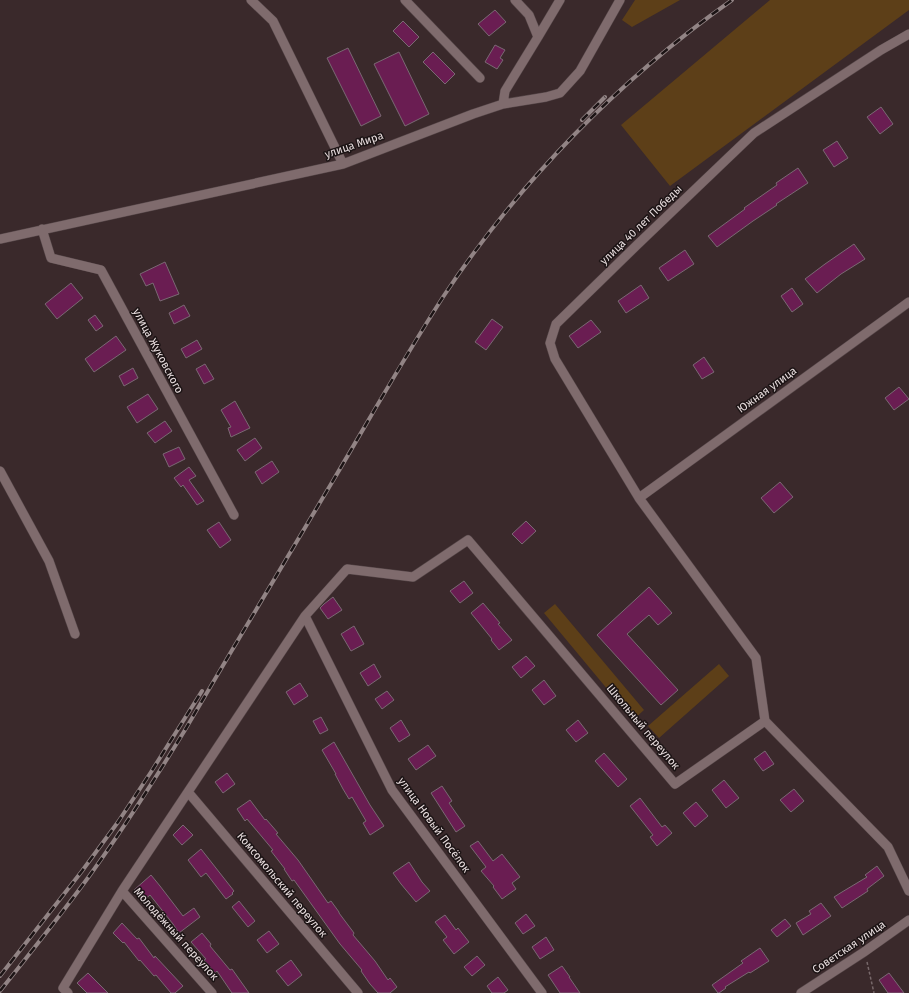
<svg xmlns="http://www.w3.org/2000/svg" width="909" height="993" font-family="'Fira Sans',sans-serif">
<rect width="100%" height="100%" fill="#3a292b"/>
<path fill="#5d3f18" d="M635 0H680L632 27 622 20Z
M770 0H909V10L670 186 621 125Z
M555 604 644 710 633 720 544 613Z
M719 664 729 676 659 738 648 726Z"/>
<path fill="#6a1d52" stroke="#7a6973" d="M495 10 506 22 489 36 478 24Z
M403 21 419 37 409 47 393 31Z
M495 45 505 50 500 58 503 60 497 69 485 62Z
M348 48 381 116 361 126 327 58Z
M399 52 429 114 405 126 374 64Z
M433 52 455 74 445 84 423 62Z
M881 107 893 124 880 134 867 117Z
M837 141 848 158 834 167 823 150Z
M798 168 808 183 776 204 777 205 753 221 717 247 708 236 745 209 744 208 777 185 776 183Z
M854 244 865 259 841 274 817 293 805 279 825 264Z
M685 250 694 264 668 281 659 268Z
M165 262 179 294 160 301 153 283 146 286 140 274Z
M71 283 83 298 57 319 45 304Z
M641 285 649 298 626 313 618 301Z
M792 288 803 304 792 312 781 296Z
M184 305 190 316 174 324 169 313Z
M95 315 103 326 96 331 88 320Z
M492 319 503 327 486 350 475 342Z
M591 320 601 332 578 348 569 336Z
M116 336 126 350 94 372 85 359Z
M197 340 202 349 186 358 181 349Z
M704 357 714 372 702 379 693 365Z
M205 364 214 379 204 384 196 369Z
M133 368 138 378 124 386 119 376Z
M899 387 909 399 894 410 885 398Z
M148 394 158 409 137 423 127 407Z
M235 401 250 428 231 437 228 428 231 427 221 410Z
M165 421 172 431 155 443 147 433Z
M255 438 262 448 245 461 237 450Z
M179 447 185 459 169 467 163 454Z
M272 461 279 472 262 484 255 472Z
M189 467 196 476 189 480 204 501 197 505 183 485 181 487 174 478Z
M780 482 793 497 774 513 761 498Z
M526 521 536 531 522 544 512 534Z
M219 522 231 540 220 548 207 530Z
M464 581 473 593 460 603 450 591Z
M649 587 672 613 658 625 649 615 627 634 678 690 661 705 597 635Z
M333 597 342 610 328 619 320 608 324 604Z
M483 603 500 623 498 624 512 640 499 650 491 640 492 639 471 613Z
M354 626 364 644 351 651 341 634Z
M526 656 535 666 521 678 512 667Z
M374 664 381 677 368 686 360 673Z
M544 680 556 696 544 705 532 690Z
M300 683 308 696 294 705 286 692Z
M387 691 394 700 382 709 375 699Z
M321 717 328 730 320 734 313 721Z
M401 720 410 735 399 742 390 728Z
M578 720 588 733 576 742 566 730Z
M334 742 370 805 384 826 370 835 363 823 366 821 352 797 349 799 343 789 335 774H336L322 750Z
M428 745 436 756 416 770 408 759Z
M765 751 774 764 763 771 754 759Z
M604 753 627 779 618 787 595 761Z
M227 773 235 784 223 793 215 782Z
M724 780 739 798 726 808 712 790Z
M442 786 452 801 449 803 465 826 456 832 431 793Z
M794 789 804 801 791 812 780 800Z
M640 798 662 827 665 825 672 833 657 846 650 837 653 835 630 806Z
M250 800 265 820 266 819 278 833 276 834 298 860 328 903 331 901 339 912V913L354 933 353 935 375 961 388 980 390 978 397 987 390 993H378L370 984 361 971 362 970 340 944 294 880 292 881 284 869H285L271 851 273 850 247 819 245 821 237 809Z
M696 802 708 816 695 827 683 813Z
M183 825 193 835 182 845 173 835Z
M478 841 493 861 502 854 520 877 512 883 516 889 502 899 493 887 494 886 481 871 486 867 470 846Z
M201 849 234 891 232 893 233 894 226 899 206 873 201 877 188 860Z
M409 862 422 882 430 891 416 902 401 884 393 873Z
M877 866 884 876 867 889 868 891 842 908 834 897 842 892 867 877 865 875Z
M151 875 160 886 183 916 194 908 200 917 179 933 173 924 150 895 144 900 134 890Z
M239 901 255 921 248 927 232 907Z
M821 903 831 916 803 935 796 923 811 914 809 911Z
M526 914 535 926 523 934 515 923Z
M445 915 456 930 458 928 469 942 454 954 443 940 447 937 435 922Z
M785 919 791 926 777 937 771 930Z
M122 923 137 939 139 938 154 958 155 956 183 986 175 993H171L156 975 154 976 140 960 139 961 124 942 123 943 113 933Z
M269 931 279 944 267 953 257 940Z
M202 933 211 944 210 946 230 970 232 969 249 993H232L217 971 215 973 204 960 206 959 191 942Z
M546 937 554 950 540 959 532 947Z
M760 948 769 961 750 973 749 972 725 987 726 988 719 993H718L712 985 743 963 741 961Z
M477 956 485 965 472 976 464 967Z
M291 960 302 975 288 986 276 971Z
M562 966 570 977H569L580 993H560L548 975Z
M88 973 108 993H87L77 983Z
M889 973 904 993H888L879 980Z
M498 977 508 990 504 993H492L487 986Z"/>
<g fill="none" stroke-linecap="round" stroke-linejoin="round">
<defs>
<path id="minor" d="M251 0 273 21 343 164
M405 0 480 78
M538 37 560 0
M503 104 505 91 538 37 529 15 515 0
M42 229 51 258 101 270 234 515
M0 239 343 164 473 114 503 104 546 97 560 93 580 71 620 0
M0 471 49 561 75 634
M639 498 909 302
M305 616 392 790 542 993
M765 721 756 658 639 498 555 359 550 343 556 324 638 244 754 133 881 50 909 34
M188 792 358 993
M122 891 212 993
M68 993 63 988 122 891 305 616 347 569 413 577 468 540 675 784 765 721 888 847 909 891
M801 993 864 952 909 920"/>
</defs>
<use href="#minor" stroke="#554648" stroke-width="10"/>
<path stroke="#78696b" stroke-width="1.5" stroke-dasharray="3 2" stroke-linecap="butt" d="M867 962 874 993"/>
<use href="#minor" stroke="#7f6b6d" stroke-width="9"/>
<defs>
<path id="rail" d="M582 120 605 97
M0 976 82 871 118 822 151 772 202 691
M0 991C30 953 61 915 90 875 124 828 155 779 185 730 234 646 284 563 334 479 370 418 405 356 443 297 519 182 620 79 732 0"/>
</defs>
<use href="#rail" stroke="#928485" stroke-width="4"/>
<use href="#rail" stroke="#1c1415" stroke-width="2.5" stroke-dasharray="8" stroke-linecap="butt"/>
</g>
<g text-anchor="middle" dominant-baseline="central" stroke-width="3" stroke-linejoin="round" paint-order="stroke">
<g font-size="11" fill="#e9dedf" stroke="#1c1415">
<text transform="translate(354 145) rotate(-19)">улица Мира</text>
<text transform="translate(641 225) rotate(-44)">улица 40 лет Победы</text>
<text transform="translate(158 351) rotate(62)">улица Жуковского</text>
<text transform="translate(767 390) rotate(-36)">Южная улица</text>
<text transform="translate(643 727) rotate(50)">Школьный переулок</text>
<text transform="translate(434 825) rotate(54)">улица Новый Посёлок</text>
<text transform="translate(282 885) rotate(50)">Комсомольский переулок</text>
<text transform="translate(176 934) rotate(48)">Молодёжный переулок</text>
<text transform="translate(849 947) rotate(-34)">Советская улица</text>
</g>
</g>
</svg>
